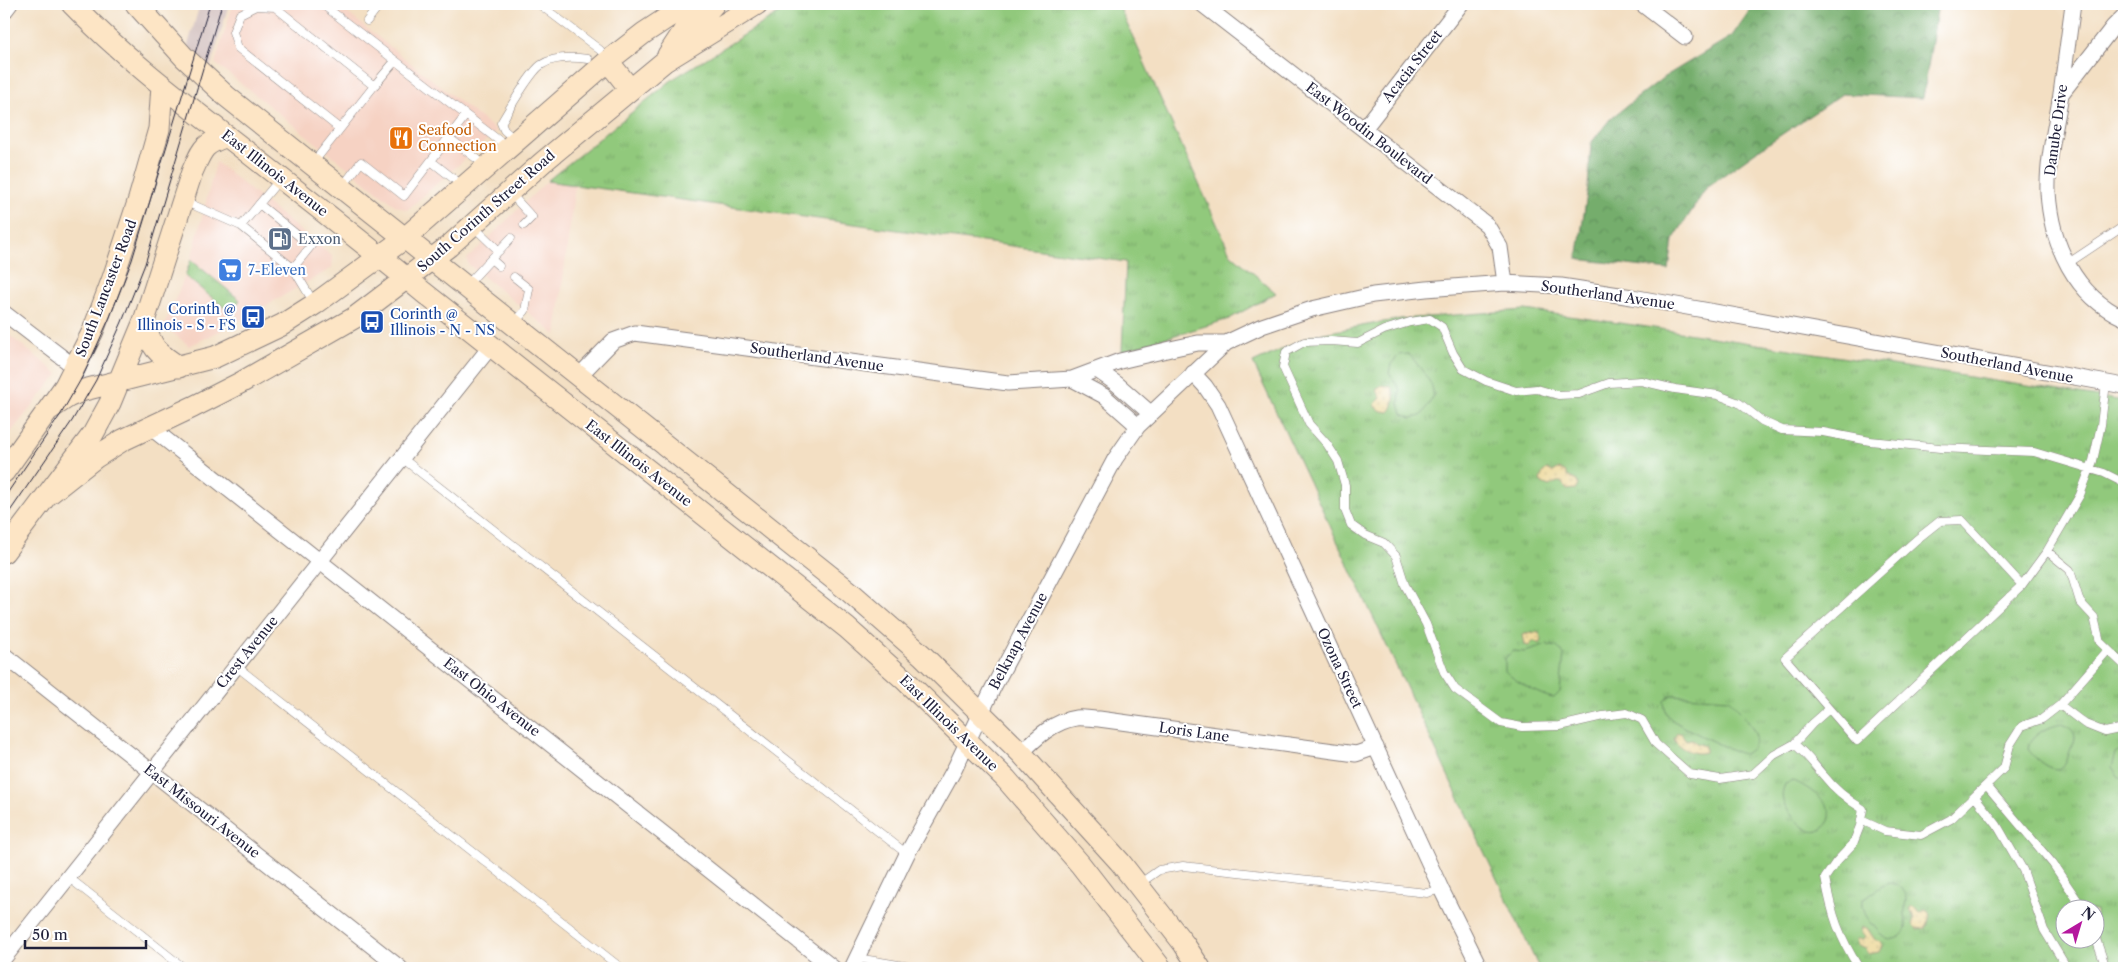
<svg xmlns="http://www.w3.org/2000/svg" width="2128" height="972" font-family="'Libre Caslon Text',serif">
<defs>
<pattern id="grass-tufts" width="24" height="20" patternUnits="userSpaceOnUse" patternTransform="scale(1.25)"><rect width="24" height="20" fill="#91c97c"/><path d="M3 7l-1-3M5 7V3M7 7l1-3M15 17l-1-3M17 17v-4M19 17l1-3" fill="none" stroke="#7dac6c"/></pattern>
<pattern id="forest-crowns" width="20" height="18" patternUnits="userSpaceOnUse" patternTransform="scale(1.25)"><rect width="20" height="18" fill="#74ad6c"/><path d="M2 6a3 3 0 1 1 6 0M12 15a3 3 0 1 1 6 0" fill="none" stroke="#5f8c5a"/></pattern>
<pattern id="sand-dots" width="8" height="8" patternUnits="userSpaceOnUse" patternTransform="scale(1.25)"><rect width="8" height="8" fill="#eeda9e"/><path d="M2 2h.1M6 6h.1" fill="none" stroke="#ccbb89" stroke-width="1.8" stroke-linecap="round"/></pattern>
</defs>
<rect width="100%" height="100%" fill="#fff"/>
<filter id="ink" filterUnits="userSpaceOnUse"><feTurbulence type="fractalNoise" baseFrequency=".02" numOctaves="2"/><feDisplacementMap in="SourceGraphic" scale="10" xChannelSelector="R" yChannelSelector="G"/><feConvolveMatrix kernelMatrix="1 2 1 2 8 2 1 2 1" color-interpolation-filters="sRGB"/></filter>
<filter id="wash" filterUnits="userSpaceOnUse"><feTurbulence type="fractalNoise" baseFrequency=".0096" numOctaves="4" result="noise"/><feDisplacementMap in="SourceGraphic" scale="20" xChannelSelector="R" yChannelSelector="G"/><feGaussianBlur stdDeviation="1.12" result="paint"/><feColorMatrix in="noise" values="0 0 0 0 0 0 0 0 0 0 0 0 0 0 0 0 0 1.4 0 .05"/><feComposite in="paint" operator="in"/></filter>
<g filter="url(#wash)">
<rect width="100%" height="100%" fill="#f3dfc3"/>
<path fill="#f6d2c3" d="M233 4H336L497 131 407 210 396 206 215 63Z
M216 162 333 257 332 268 235 323 239 300 191 260Z
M547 181 575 185 556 335 468 264 467 259Z
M185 276 230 312 226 328 189 346 164 326Z
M4 331 58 374 4 441Z"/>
<path fill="#d1bfbd" d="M200 4H229L210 68 188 45Z"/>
<path fill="url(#grass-tufts)" stroke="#5a765c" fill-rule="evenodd" d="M794 4H1118L1230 253 1276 293 1229 319 1122 351 1126 262 547 181 673 79Z
M191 260 240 300 230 312 185 276Z
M1525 310 1641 326 2124 401V968H1539L1253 363 1313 335 1400 319ZM2066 910H2096V940H2066Z"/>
<path fill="url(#forest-crowns)" stroke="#4b6854" d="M1754 4H1938L1923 98 1842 94 1757 151 1707 187 1673 240 1669 270 1577 259 1588 187 1591 143 1611 118 1664 77 1732 36Z"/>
<path fill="url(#sand-dots)" stroke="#887e6c" d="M1382 385 1391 387C1396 393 1395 406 1389 412L1382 411 1375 407V404L1381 398 1376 389Z
M1547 469 1553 472 1558 469 1565 471 1567 476 1577 481 1578 485 1576 489 1567 490 1561 482H1557L1549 486 1542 483 1540 480 1543 472Z
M1530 632 1539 633 1542 639 1541 643H1537L1534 640 1529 646 1525 645 1523 635Z
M1677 733H1681L1686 740 1692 739 1696 743 1705 746V752C1695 756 1677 748 1674 739Z
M1912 906 1914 907 1919 913 1925 910 1929 912 1930 920 1926 928 1917 929 1912 924 1914 919 1910 908Z
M1862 927 1867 928 1875 940 1880 942 1882 946 1879 952 1869 954 1866 949 1858 946 1856 939H1863L1865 936 1861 932Z"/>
<path fill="#91c97c" stroke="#5a765c" d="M1408 354C1414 359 1416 363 1421 369 1437 391 1437 393 1421 416L1411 418 1402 414 1399 403 1400 390 1389 373 1391 364 1399 355Z
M1547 645 1557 647 1564 654 1560 692 1554 698C1542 697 1513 680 1505 671V658L1513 651 1525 652Z
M1671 695 1728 699C1735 704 1757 730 1756 739 1755 746 1749 751 1744 754 1737 754 1676 724 1671 719 1665 713 1665 709 1664 701Z
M2061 724C2066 726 2072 728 2074 733 2077 740 2072 745 2070 751 2068 756 2067 763 2063 766 2053 776 2033 757 2028 749 2031 734 2046 728 2061 724Z
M2124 748V778L2119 777 2112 767 2116 753Z
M1793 781C1804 784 1829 802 1830 813 1831 819 1828 823 1824 827 1812 840 1797 822 1790 813 1782 803 1780 796 1785 784Z
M1890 883C1895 884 1900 885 1903 890 1908 896 1905 902 1905 908 1904 915 1907 921 1906 928 1904 937 1893 942 1885 937 1881 935 1877 930 1874 926 1866 917 1862 911 1863 899L1882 886Z"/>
</g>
<g filter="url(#ink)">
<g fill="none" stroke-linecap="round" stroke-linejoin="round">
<defs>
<path id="lane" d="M322 4 506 146
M539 4 600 50
M367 21 380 4
M374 86 395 61
M449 138 485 165
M514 139 504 130 501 123C508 111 531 72 541 65 554 56 573 57 588 59
M431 161 463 186
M313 163 374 86 275 7 256 6 240 14 233 32 238 48 340 129
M343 186 361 162 404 196 466 115
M511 194 532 217 524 225
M184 201 241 226 280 179
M241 226 293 268 311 246 259 204
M473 226 499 251
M2067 264 2124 226
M499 266 491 259 511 238
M293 268 314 303
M514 277 529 289 525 311 514 323
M467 285 491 259
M402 458 907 854
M2047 551 2070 570 2080 602 2094 617 2100 642 2124 665
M2022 585 1962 520 1940 521 1916 540 1785 658 1857 741 2022 585 2047 551 2080 495 2093 461 2101 425 2106 383
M2108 650 2060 705 2085 724 2105 732 2124 728
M236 666 621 968
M1794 744 1812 724 1829 709
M1987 786 2053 864 2084 910
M1975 797 1997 825 2023 870 2044 930 2067 968
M1861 820 1885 831 1921 835 1951 819 2004 768 2010 745 2022 726 2042 719 2060 705
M68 877 184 968
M1139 884 1159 870 1183 866 1427 893 1441 889
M2096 939 2106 968
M857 958 916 968
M1859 968C1839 936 1832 916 1825 878L1836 862 1853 844 1860 826 1863 809C1848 800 1835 790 1824 776 1814 765 1807 754 1794 744L1774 755 1753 774 1720 779 1690 774 1656 744 1642 720 1627 713 1603 716 1560 726 1522 727 1501 723 1455 689 1444 672 1426 624 1405 585 1396 556 1384 543 1365 535 1351 525 1345 510V485L1338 461 1327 444 1309 424 1283 367 1286 352 1304 342 1331 341 1358 343 1384 330 1410 322 1430 319 1442 327 1453 353 1463 369 1486 381 1516 391 1537 389 1558 395 1579 394 1609 383 1641 381 1675 389 1718 395 1739 403 1762 421 1782 430 1823 432 1870 441 1940 448 2034 452 2104 473 2124 483"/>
<path id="street" d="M1202 4 1487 225 1500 247 1505 283
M1642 4 1685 37
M2073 4C2069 34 2065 64 2061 94 2056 126 2047 159 2048 192 2051 244 2075 296 2124 318
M4 12 10 4
M2061 94 2113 27 2124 16
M1364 129 1461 4
M4 313 76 368
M1097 370 1117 384 1150 413
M1193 373 1205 386 1218 405 1441 889 1480 968
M578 377 613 341 635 333 1008 383 1072 379 1120 361 1175 348 1198 343H1226L1262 326 1312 309 1373 295 1426 289 1505 283 1561 286 1632 297 2124 386
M1072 379 1104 396 1138 426
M150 427 833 968
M4 655 400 968
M1021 753C1036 738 1054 721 1076 718 1083 717 1092 719 1099 719L1356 754 1376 747
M4 958 491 346
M852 968 907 854 955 768 993 688 1115 459 1138 426 1226 343"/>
<path id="secondary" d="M72 4C118 52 171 93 224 134 291 186 358 238 423 292L847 628 906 681 1006 779 1080 864 1161 968
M136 4 184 57 226 96 850 592 922 655 1021 753 1120 862 1184 944 1200 968
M668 55 687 26 705 14 714 4
M608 61 630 89
M144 321C152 349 155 351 179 367
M50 409 68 397 84 390 215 357 282 325 315 304 405 238 608 61 644 33 688 4
M4 472 65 386 93 331 113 278 139 199 159 129 162 85
M49 494 96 457 123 440 193 407 242 382 354 318 449 246 543 162 665 61 757 4
M4 552 93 434 110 403 144 321 192 172C203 148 202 145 227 136"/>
</defs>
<use href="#lane" stroke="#8a807f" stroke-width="9"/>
<use href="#street" stroke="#8a807f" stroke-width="17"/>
<use href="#secondary" stroke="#8a807f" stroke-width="23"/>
<use href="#lane" stroke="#fff" stroke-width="8"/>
<use href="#street" stroke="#fff" stroke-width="15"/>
<use href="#secondary" stroke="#fde5c5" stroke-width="21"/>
<path stroke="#22223b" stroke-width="1" d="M4 498 61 414 84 374 110 317 132 260 210 4
M4 520 72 421 96 380 122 322 145 264 222 4"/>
</g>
</g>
<defs>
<symbol id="restaurant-square" viewBox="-11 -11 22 22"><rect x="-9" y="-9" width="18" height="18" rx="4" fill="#e8710a" stroke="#fff"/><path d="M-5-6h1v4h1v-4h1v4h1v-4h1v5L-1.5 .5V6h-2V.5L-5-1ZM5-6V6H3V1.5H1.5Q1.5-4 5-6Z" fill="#fff"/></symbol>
<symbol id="fuel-square" viewBox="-11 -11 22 22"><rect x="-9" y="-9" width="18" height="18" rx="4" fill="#5c6f8a" stroke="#fff"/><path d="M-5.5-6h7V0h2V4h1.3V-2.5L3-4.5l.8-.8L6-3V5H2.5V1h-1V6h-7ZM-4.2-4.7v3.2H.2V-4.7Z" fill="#fff"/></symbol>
<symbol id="supermarket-square" viewBox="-11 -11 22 22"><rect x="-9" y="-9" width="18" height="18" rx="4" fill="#3f7fe0" stroke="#fff"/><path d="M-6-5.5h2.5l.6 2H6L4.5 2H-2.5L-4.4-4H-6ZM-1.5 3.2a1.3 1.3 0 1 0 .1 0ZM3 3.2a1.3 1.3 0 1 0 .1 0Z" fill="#fff"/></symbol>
<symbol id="bus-square" viewBox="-11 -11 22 22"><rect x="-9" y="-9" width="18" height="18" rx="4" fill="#1a4fb4" stroke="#fff"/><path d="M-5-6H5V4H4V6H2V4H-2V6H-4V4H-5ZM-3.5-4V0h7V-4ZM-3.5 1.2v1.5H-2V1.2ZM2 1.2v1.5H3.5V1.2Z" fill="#fff"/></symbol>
</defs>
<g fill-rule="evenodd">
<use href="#restaurant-square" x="387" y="124" width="28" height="28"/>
<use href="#fuel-square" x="266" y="225" width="28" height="28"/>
<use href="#supermarket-square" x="216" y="256" width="28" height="28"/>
<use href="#bus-square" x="239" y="303" width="28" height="28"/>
<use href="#bus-square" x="358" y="308" width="28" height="28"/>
</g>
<g text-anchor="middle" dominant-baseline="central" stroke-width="4" stroke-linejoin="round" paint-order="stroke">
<g font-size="14" fill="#22223b" stroke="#fff">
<text transform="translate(1412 66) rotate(-52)">Acacia Street</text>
<text transform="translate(2056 130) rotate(-82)">Danube Drive</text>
<text transform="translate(1369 133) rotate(38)">East Woodin Boulevard</text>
<text transform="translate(275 173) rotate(38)">East Illinois Avenue</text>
<text transform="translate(486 211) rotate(-41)">South Corinth Street Road</text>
<text transform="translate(106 288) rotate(-69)">South Lancaster Road</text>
<text transform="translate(1608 295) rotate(8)">Southerland Avenue</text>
<text transform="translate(817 357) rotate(8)">Southerland Avenue</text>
<text transform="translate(2007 365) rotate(11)">Southerland Avenue</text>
<text transform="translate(639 463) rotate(38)">East Illinois Avenue</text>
<text transform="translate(1018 641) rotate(-62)">Belknap Avenue</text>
<text transform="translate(247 652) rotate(-51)">Crest Avenue</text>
<text transform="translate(1340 668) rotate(65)">Ozona Street</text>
<text transform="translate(492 697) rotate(38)">East Ohio Avenue</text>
<text transform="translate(949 723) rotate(44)">East Illinois Avenue</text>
<text transform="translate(1194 732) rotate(8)">Loris Lane</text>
<text transform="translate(202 811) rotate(38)">East Missouri Avenue</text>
</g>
<g font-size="14" fill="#c56008" stroke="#fff" text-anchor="start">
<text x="418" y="130">Seafood<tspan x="418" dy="16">Connection</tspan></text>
</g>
<g font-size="14" fill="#4e5e75" stroke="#fff" text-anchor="start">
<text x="298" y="239">Exxon</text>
</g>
<g font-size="14" fill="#366cbe" stroke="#fff" text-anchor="start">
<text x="248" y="270">7-Eleven</text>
</g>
<g font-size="14" fill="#164399" stroke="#fff" text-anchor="end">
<text x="236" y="309">Corinth @<tspan x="236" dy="16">Illinois - S - FS</tspan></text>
<text x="390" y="314" text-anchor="start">Corinth @<tspan x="390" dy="16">Illinois - N - NS</tspan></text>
</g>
</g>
<rect width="2128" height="972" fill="none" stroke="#fff" stroke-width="20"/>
<g transform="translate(2080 924) rotate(38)"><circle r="24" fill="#ffffff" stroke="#a7a7b1"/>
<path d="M0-4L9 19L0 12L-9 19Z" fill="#b5179e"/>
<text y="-8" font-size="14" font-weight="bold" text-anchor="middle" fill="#22223b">N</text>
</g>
<path d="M25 940v8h121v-8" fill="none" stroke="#22223b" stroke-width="2.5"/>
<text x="32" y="940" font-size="15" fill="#22223b" stroke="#ffffff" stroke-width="4" paint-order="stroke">50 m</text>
</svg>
